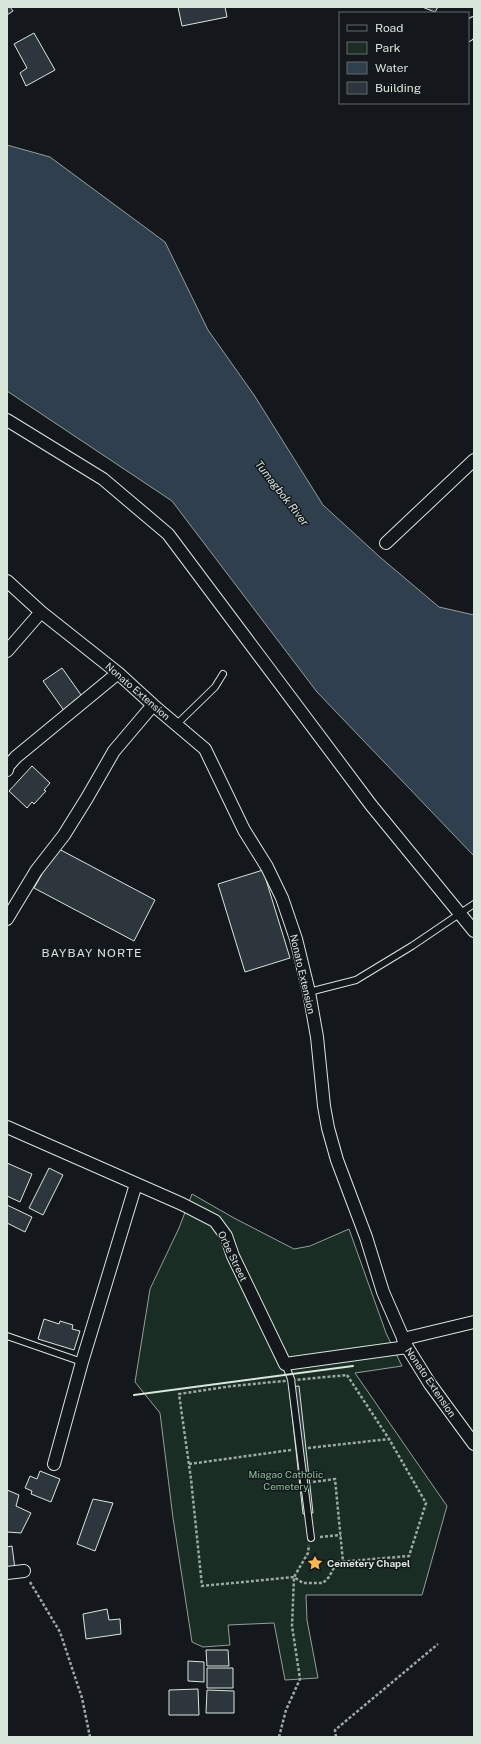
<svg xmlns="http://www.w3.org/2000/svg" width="481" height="1744" font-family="'Public Sans',sans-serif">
<rect width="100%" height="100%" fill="#14181c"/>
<path fill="#1a2d24" stroke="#939e99" d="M192 1194 234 1218 294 1249 310 1246 349 1229 386 1333 402 1366 355 1373 447 1506 422 1595H306L307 1620 318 1678 285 1680 274 1623 228 1625 230 1645 203 1647 192 1642 173 1518 160 1413 135 1382 150 1289 179 1228Z"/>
<path fill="#2f3f4d" stroke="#939e99" d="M7 145 50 157 165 242 208 330 254 395 323 505 381 558 439 607 474 615V856L317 692 172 501 7 391Z"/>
<path fill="#2c363c" stroke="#d8e6dc" d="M7 7H10L13 11 7 15Z
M178 7H225L227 17 182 26Z
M422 7H438L435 12Z
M34 33 55 70 26 86 20 73 27 68 14 44Z
M62 668 84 699 65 712 43 681Z
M32 766 50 783 44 790 46 791 34 804 32 802 27 808 9 791Z
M57 848 155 900 134 941 34 888Z
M263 870 290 958 245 972 218 884Z
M7 1163 32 1174 20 1202 7 1196Z
M49 1168 63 1175 43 1215 29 1208Z
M7 1205 32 1217 25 1232 7 1223Z
M44 1319 59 1324 60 1321 73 1325 72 1329 80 1331 74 1350 38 1339Z
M299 1386 313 1513 303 1514 289 1387Z
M40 1471 60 1479 51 1502 31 1494 32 1491 25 1488 30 1476 37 1479Z
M7 1490 19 1495 16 1506 31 1513 21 1533 7 1532Z
M93 1499 113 1503 95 1551 77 1544Z
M12 1546 15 1569 7 1570V1547Z
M107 1609 109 1620 120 1619 121 1634 86 1639 83 1614Z
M206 1650H228L229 1666H207Z
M188 1661 204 1662V1682L188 1681Z
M207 1668H233V1688H207Z
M198 1689 199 1715H169V1690Z
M207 1690 234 1691V1713H206Z"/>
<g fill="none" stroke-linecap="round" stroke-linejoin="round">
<defs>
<path id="service" d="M177 724 215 687 223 674
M309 992 356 980 412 946 474 904
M7 1336 82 1362
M285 1364 291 1379 311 1538"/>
<path id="minor" d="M468 35 474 23
M7 420 103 479 168 534 371 805 474 931
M386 543 474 460
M7 581 41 612 118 673 153 705 205 749 244 830 267 867 282 898 296 939 309 992 317 1037 324 1106 328 1128 337 1160 366 1237 383 1292 407 1347 430 1384 474 1444
M7 651 41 612
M7 770 8 766 16 757 118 673
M7 919 36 871 64 835 87 798 114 751 153 705
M7 1127 182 1204 215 1221 226 1236 233 1256 285 1364 407 1347
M403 1339 474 1322
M54 1464 82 1362 136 1184
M7 1573 24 1571"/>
</defs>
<use href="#service" stroke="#d8e6dc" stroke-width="8"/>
<use href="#minor" stroke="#d8e6dc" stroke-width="14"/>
<path stroke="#9da8a2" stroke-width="2.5" stroke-dasharray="3 2" stroke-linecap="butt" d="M347 1375 389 1439 426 1503 409 1556 337 1562 329 1577 323 1583H303L294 1577 202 1586 191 1479 179 1394 232 1386Z
M308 1448 389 1439
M189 1464 291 1450
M313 1482 335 1479 343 1562
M320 1537 341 1535
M30 1582 60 1632 82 1698 90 1737
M279 1737 286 1710 300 1679 292 1626 294 1577 308 1553 309 1545
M336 1737 335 1730 438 1644"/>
<use href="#service" stroke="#14181c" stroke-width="6"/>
<use href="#minor" stroke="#14181c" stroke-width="12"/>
<path stroke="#d8e6dc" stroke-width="2" d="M134 1395 353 1366"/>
</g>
<defs>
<symbol id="sight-bare" viewBox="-9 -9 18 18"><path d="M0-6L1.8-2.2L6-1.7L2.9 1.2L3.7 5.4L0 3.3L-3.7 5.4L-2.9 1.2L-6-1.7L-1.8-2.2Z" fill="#ffb74d" stroke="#14181c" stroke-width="2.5" paint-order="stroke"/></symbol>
</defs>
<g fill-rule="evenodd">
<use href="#sight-bare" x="304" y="1552" width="22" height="22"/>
</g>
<g text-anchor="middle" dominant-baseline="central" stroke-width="3" stroke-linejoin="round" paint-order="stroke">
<g font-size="10" fill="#d8e6dc" stroke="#14181c">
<text transform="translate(138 691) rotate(41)">Nonato Extension</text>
<text transform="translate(303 974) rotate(77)">Nonato Extension</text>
<text transform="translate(233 1256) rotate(64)">Orbe Street</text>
<text transform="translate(431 1382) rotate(56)">Nonato Extension</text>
</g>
<g font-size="10" fill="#8ac095" stroke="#14181c">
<text x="286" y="1474">Miagao Catholic<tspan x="286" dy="12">Cemetery</tspan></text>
</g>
<g font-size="10" font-weight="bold" fill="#d8e6dc" stroke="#14181c" text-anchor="start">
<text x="327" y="1563">Cemetery Chapel</text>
</g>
<g font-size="11" font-style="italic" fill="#d8e6dc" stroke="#14181c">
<text transform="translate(282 493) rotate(52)">Tumagbok River</text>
</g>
<g font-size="12" letter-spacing="1" fill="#d8e6dc" stroke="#14181c">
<text x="92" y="953">BAYBAY NORTE</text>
</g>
</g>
<rect width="481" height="1744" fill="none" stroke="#d8e6dc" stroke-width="16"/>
<rect x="339" y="12" width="130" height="92" fill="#14181c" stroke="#626a69"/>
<rect x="347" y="25" width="20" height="6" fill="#14181c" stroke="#626a69"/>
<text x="375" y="32" font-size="12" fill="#d8e6dc">Road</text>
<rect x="347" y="42" width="20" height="12" fill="#1a2d24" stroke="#626a69"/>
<text x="375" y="52" font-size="12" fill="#d8e6dc">Park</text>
<rect x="347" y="62" width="20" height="12" fill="#2f3f4d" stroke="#626a69"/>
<text x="375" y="72" font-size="12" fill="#d8e6dc">Water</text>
<rect x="347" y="82" width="20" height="12" fill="#2c363c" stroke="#626a69"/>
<text x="375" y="92" font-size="12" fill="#d8e6dc">Building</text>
</svg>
